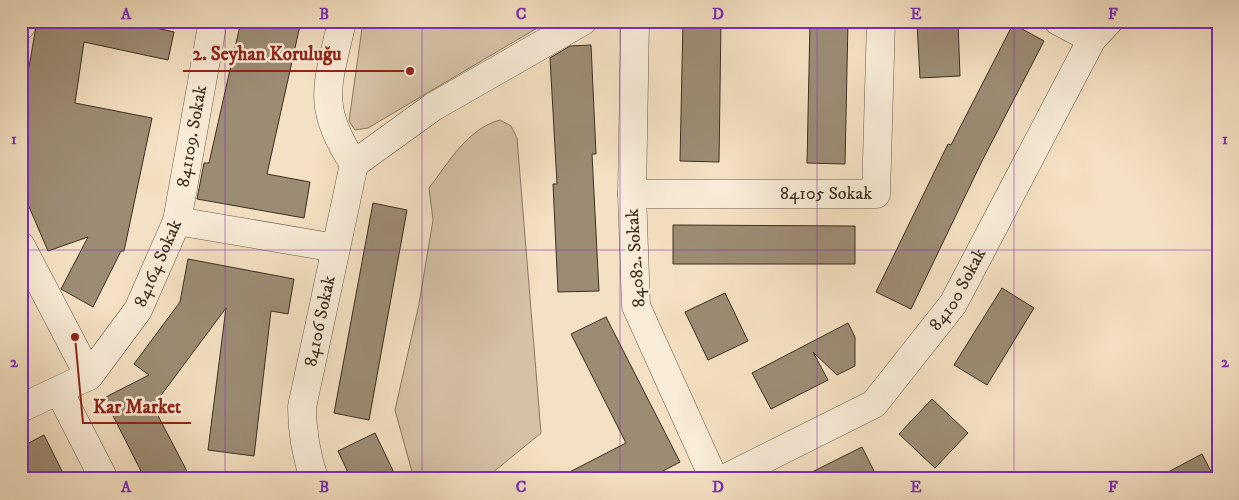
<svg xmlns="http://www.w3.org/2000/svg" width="1239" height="500" font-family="'IM FELL DW Pica',serif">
<rect width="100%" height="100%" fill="#f4e0c2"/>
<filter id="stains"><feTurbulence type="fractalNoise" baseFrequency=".004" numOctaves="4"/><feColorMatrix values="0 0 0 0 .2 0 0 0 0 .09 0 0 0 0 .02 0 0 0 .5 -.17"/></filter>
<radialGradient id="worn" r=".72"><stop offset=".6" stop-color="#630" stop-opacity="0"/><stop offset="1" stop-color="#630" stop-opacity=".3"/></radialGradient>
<path fill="#d5c2a6" stroke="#887962" d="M363 21H549L368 128 355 130 349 121Z
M500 120 511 126 517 138 541 433 486 478 414 479 395 410 419 304 433 220 429 188C449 162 467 129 500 120Z"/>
<path fill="#9c8c74" stroke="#3c301f" d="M37 21H125L174 32 168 60 84 42 75 103 152 118 124 251H121L93 307 61 289 88 237 48 251 21 188V171L28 128 21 127V113Z
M241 21H301L267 174 310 182 304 218 197 199 204 163H209Z
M683 21H721L719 162 680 161Z
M810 21H848L845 164 807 163Z
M958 22 960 76 920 78 917 24Z
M1013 24 1044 41 982 161 911 309 876 292 948 144 951 145Z
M591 45 596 154H592L599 291 558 292 553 184H557L550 58 570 46Z
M373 203 407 210 369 420 334 413Z
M673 225 855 226V264H673Z
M188 259 294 279 288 314 271 311 254 456 208 450 226 308 153 406 191 479H145L104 398 149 375 134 364 180 302Z
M1002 288 1034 308 987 385 954 365Z
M725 293 748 341 708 360 685 312Z
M606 317 680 462 648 479H556L626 443 571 334Z
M848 323 855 337V366L837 375 813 352 828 380 771 409 752 373Z
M932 399 968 433 935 468 899 434Z
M375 433 397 479H351L338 451Z
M44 435 66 479H21V447Z
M862 447 878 479H798Z
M1202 454 1215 479H1155Z"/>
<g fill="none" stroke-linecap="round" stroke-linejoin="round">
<defs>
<g id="minor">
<path d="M342 21C328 85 315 105 354 164"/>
<path d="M635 21 632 194 636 306 714 479"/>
<path d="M1058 21 1092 39"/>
<path d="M21 26 22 21"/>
<path d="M354 164 433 107 583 21"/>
<path id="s1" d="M632 194H876L881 21"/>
<path id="s2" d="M177 221 213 21"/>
<path d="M21 246 89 376"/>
<path d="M59 391 104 479"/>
<path id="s3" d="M21 408 89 376 138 310 177 221 336 248"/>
<path id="s4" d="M314 479C306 454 302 432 302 407L354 164"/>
<path id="s5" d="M724 479 874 404 953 304 1092 39 1109 21"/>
</g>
</defs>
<use href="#minor" stroke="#6a5c48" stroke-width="29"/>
<use href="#minor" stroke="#f8ebd7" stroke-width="28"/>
</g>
<path fill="none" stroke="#7b2cbf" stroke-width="1" stroke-opacity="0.55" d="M225 21V479M422 21V479M620 21V479M817 21V479M1014 21V479M21 250H1218"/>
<g text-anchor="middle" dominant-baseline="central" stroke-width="5" stroke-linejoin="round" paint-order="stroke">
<g font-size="18" fill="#3c301f" stroke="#f8ebd7">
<text stroke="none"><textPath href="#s2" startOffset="86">841109. Sokak</textPath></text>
<text stroke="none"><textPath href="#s1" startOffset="194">84105 Sokak</textPath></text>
<text transform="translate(636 258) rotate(-94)">84082. Sokak</text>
<text stroke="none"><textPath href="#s3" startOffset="208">84164 Sokak</textPath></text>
<text stroke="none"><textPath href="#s5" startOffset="310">84100 Sokak</textPath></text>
<text stroke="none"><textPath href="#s4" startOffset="161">84106 Sokak</textPath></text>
</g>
</g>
<path fill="none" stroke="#8f2418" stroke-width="2" d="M410 71L352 71H183M75 337L83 423H191"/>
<g fill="#8f2418" stroke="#f8ebd7" stroke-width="2">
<circle cx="410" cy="71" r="5"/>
<circle cx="75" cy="337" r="5"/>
</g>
<g font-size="19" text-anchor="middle" font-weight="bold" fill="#8f2418" stroke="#f8ebd7" stroke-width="5" stroke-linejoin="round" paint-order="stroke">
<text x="267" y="60">2. Seyhan Koruluğu</text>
<text x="137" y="413">Kar Market</text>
</g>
<rect width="1239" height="500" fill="none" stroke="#f4e0c2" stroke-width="55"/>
<rect x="28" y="28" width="1184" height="444" fill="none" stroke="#7b2cbf" stroke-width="2"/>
<g font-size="16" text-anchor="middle" font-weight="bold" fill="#7b2cbf">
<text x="126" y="19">A</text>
<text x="324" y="19">B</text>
<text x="521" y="19">C</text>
<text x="718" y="19">D</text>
<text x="916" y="19">E</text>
<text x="1113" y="19">F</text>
<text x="14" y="144">1</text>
<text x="1225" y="144">1</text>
<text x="14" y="367">2</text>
<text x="1225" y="367">2</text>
<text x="126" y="492">A</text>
<text x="324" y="492">B</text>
<text x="521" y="492">C</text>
<text x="718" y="492">D</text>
<text x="916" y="492">E</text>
<text x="1113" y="492">F</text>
</g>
<rect width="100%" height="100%" filter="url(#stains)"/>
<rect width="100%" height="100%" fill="url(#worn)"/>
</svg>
